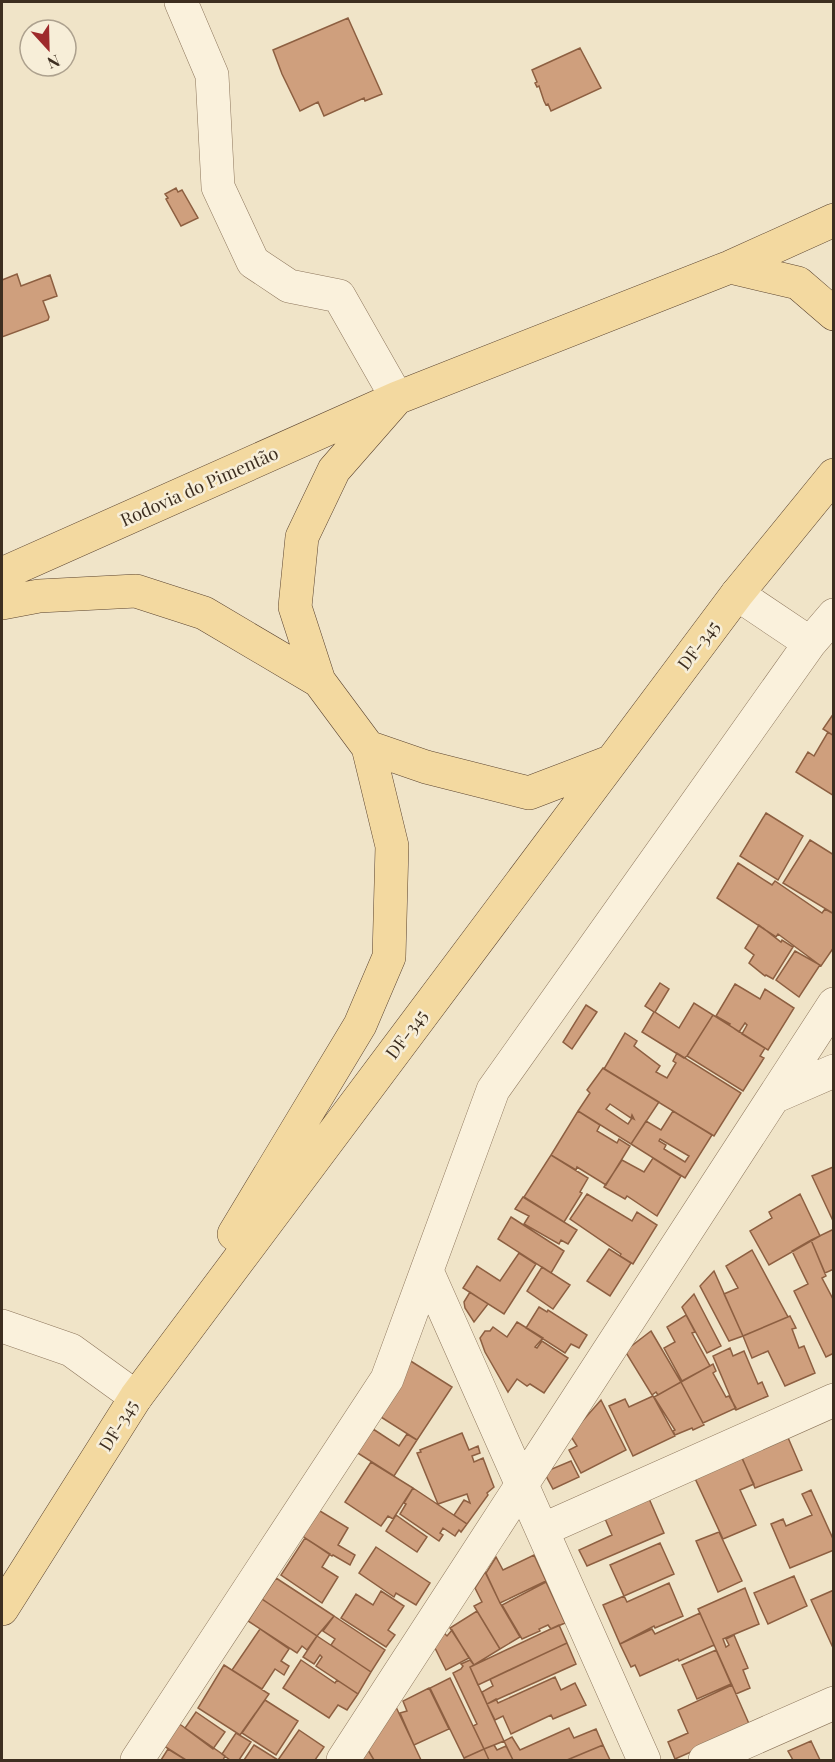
<svg xmlns="http://www.w3.org/2000/svg" width="835" height="1762" font-family="'Playfair Display',serif">
<rect width="100%" height="100%" fill="#f0e4c8"/>
<path fill="#cf9f7d" stroke="#8d5f41" stroke-width="1.5" fill-rule="evenodd" d="M348 18 382 94 365 101 364 98 324 116 318 102 300 111 282 74 273 50Z
M580 48 601 88 551 111 548 104 546 105 544 101 539 86 537 87 535 83 537 82 532 70Z
M176 188 178 192 182 190 198 218 181 226 166 199 168 198 165 194Z
M17 274 21 286 50 275 57 296 43 301 49 317 48 320 2 337V280Z
M834 713V736L823 729Z
M828 732 834 736V796L796 772 808 752 814 756Z
M766 813 803 836 778 880 740 856Z
M810 840 834 855V914L783 883Z
M738 863 772 885 775 881 822 913 825 909 834 914V947L821 966 778 934 776 937 717 898Z
M759 925 781 942 782 940 793 947 773 979 766 975 765 976 749 963 754 955 745 948Z
M795 951 820 965 799 997 776 980Z
M660 983 669 989 655 1012 679 1028 694 1003 713 1015 687 1056 684 1058 642 1032 654 1012 645 1006Z
M735 984 760 999 765 989 794 1008 768 1050 742 1034 747 1025 745 1023 739 1032 729 1025 730 1024 716 1016Z
M586 1005 597 1012 572 1049 563 1042Z
M713 1015 765 1048 760 1056 764 1058 743 1091 687 1056Z
M625 1033 637 1041 634 1046 660 1066 656 1072 667 1078 676 1063 673 1061 677 1053 741 1093 714 1136 604 1069Z
M603 1068 659 1102 631 1144 578 1111 590 1093 587 1090ZM610 1104 631 1118 632 1115 634 1119 632 1118 628 1124 606 1109Z
M578 1111 600 1125 597 1131 617 1143 619 1139 630 1146 606 1185 577 1167 576 1170 551 1155Z
M673 1111 712 1135 685 1178 631 1144 646 1121 661 1130ZM660 1139 689 1156 685 1162 664 1149 666 1145 659 1141Z
M551 1155 588 1178 580 1192 582 1193 564 1222 524 1197Z
M653 1158 681 1176 657 1216 627 1196 625 1199 604 1187 622 1160 644 1172Z
M833 1167H834V1223L812 1176Z
M587 1194 632 1221 637 1212 657 1225 633 1264 620 1256 621 1254 570 1219Z
M800 1194 820 1236 769 1265 750 1231 772 1218 769 1212Z
M523 1197 577 1230 568 1244 561 1240 559 1244 524 1224 529 1216 515 1209Z
M511 1217 564 1251 551 1273 498 1239Z
M834 1229V1269L825 1273 811 1240Z
M811 1240 826 1276 822 1278 834 1301V1353L826 1357 794 1291 808 1284 792 1251Z
M609 1249 631 1263 610 1296 587 1281Z
M752 1250 788 1317 743 1336 724 1294 738 1288 726 1266Z
M519 1253 536 1264 504 1314 463 1288 477 1266 500 1281Z
M542 1267 570 1285 553 1309 527 1291Z
M714 1271 743 1336 729 1341 700 1286Z
M470 1292 488 1304 474 1322 465 1308 464 1302Z
M694 1294 721 1346 707 1353 682 1307Z
M539 1307 547 1312 548 1310 587 1335 579 1348 571 1344 565 1353 526 1328Z
M686 1315 695 1332 692 1333 710 1366 682 1381 664 1348 675 1342 667 1327Z
M790 1316 796 1328 792 1329 799 1348 804 1346 815 1373 785 1386 768 1351 752 1358 743 1336Z
M517 1322 543 1338 535 1347 537 1348 542 1341 568 1358 544 1393 530 1384 527 1386 517 1379 508 1392 485 1352 480 1338 485 1331H490L493 1327 507 1337Z
M651 1331 681 1382 658 1395 656 1392 652 1395 625 1351Z
M730 1348 733 1356 744 1351 758 1384 762 1382 768 1396 736 1410 713 1356Z
M409 1360 452 1387 417 1440 373 1412Z
M713 1364 716 1371 713 1373 726 1397 729 1396 736 1408 703 1423 681 1382Z
M681 1382 704 1425 693 1430 692 1428 675 1435 673 1431 675 1430 654 1397Z
M653 1396 675 1436 633 1456 609 1406 625 1399 629 1407Z
M601 1400 626 1450 581 1473 569 1450 577 1446 570 1435Z
M373 1429 399 1446 407 1434 417 1440 394 1476 353 1450Z
M462 1433 469 1450 478 1446 480 1453 472 1456 474 1462 483 1458 494 1487 487 1493 488 1495 467 1524 454 1515 464 1500 470 1503 467 1494 438 1504 417 1453 421 1452 420 1450Z
M786 1433 802 1470 755 1488 740 1453Z
M739 1452 754 1484 740 1490 756 1525 723 1539 693 1474Z
M571 1461 579 1477 553 1489 545 1474 547 1471Z
M371 1462 413 1488 393 1519 388 1516 381 1526 345 1502Z
M413 1488 467 1524 461 1532 459 1530 455 1536 443 1528 440 1533 443 1535 439 1541 400 1514 406 1504 404 1503Z
M811 1490 834 1541V1550L790 1568 771 1524 783 1519 786 1526 812 1515 802 1494Z
M647 1494 664 1533 587 1566 579 1550 612 1535 603 1514Z
M315 1508 348 1528 338 1545 355 1555 350 1565 333 1555 332 1556 301 1535Z
M396 1515 427 1537 417 1552 386 1531Z
M719 1532 742 1581 718 1592 696 1541Z
M305 1538 330 1554 322 1567 338 1577 322 1603 281 1575Z
M660 1543 674 1574 624 1596 610 1565Z
M376 1547 430 1583 416 1605 396 1593 394 1597 359 1573Z
M534 1555 546 1581 500 1603 486 1573 496 1557 503 1570Z
M485 1572 500 1603 520 1637 500 1649 474 1606 482 1602 475 1588Z
M794 1576 807 1606 768 1624 754 1593Z
M276 1578 334 1616 317 1636 262 1599Z
M546 1582 565 1623 551 1629 548 1625 539 1629 540 1631 522 1639 502 1605Z
M669 1583 683 1616 655 1628 654 1626 620 1644 603 1605 624 1596 627 1602Z
M745 1588 759 1624 723 1639 726 1647 729 1645 726 1639 734 1635 748 1668 743 1670 750 1688 736 1694 698 1609Z
M834 1590V1650L811 1600Z
M381 1591 404 1606 388 1630 395 1635 386 1647 341 1618 356 1594 373 1605Z
M262 1599 317 1636 307 1650 302 1646 297 1653 248 1621Z
M477 1611 500 1649 474 1665 450 1628Z
M700 1613 714 1645 679 1661 678 1659 640 1676 635 1665 631 1667 620 1644 652 1629 655 1634Z
M334 1616 385 1650 371 1672 331 1645 335 1639 323 1631Z
M559 1625 567 1643 478 1685 470 1667Z
M260 1629 289 1649 281 1661 289 1666 284 1675 275 1669 262 1689 232 1670Z
M452 1630 469 1658 446 1670 434 1646 444 1633 447 1636Z
M317 1636 371 1672 358 1694 316 1666 322 1657 320 1655 314 1664 303 1657Z
M567 1643 576 1664 487 1704 482 1692 493 1686 490 1679Z
M716 1650 731 1684 697 1699 682 1665Z
M301 1660 335 1683 337 1680 358 1694 347 1710 338 1705 329 1718 283 1688Z
M470 1660 474 1665 470 1667 504 1741 484 1749 473 1726 477 1724 453 1673 461 1669 463 1666 461 1664Z
M224 1665 269 1694 240 1735 198 1708Z
M555 1677 561 1690 575 1683 586 1705 553 1719 551 1715 511 1734 503 1716 495 1720 487 1704 496 1699 498 1703Z
M450 1678 484 1749 464 1758 430 1688Z
M732 1685 750 1726 675 1759 668 1742 688 1733 678 1710Z
M429 1688 449 1729 414 1745 400 1713 407 1711 403 1701Z
M265 1700 298 1721 276 1755 242 1733Z
M396 1707 421 1760H374L368 1750Z
M196 1712 225 1732 213 1749 185 1728Z
M178 1723 225 1756 223 1760H186L164 1746Z
M569 1728 574 1738 596 1729 603 1745 567 1760H513L504 1741 512 1737 520 1750Z
M299 1730 324 1747 315 1760H278Z
M236 1733 251 1742 239 1760H230L222 1754Z
M811 1741 820 1760H793L788 1751Z
M254 1745 278 1760H279H244Z
M494 1745 497 1750 506 1746 513 1760H489L484 1749Z
M603 1745 610 1760H567Z
M168 1749 186 1760H161Z
M484 1749 489 1760H465L464 1758Z
M368 1750 374 1760H362Z"/>
<g fill="none" stroke-linecap="round" stroke-linejoin="round">
<defs>
<path id="minor" d="M181 2 212 75 218 187 253 262 289 286 339 296 397 398
M737 594 810 643
M774 1097 834 1071
M427 1271 644 1760
M2 1326 71 1350 136 1397
M542 1530 834 1400
M137 1760 387 1379 493 1090 810 643 834 615
M343 1760 834 1004
M705 1760 834 1703"/>
<path id="major" d="M730 267 798 283 834 314
M2 574 397 398 730 267 834 220
M2 603 39 596 136 591 204 613 319 681
M368 747 426 767 529 793 610 762
M234 1234 360 1025 389 957 392 846 368 747 319 681 295 607 302 537 334 470 397 398
M2 1609 136 1397 737 594 834 475"/>
</defs>
<use href="#minor" stroke="#8d765c" stroke-width="34"/>
<use href="#major" stroke="#5b4430" stroke-width="34"/>
<use href="#minor" stroke="#faf1dc" stroke-width="33"/>
<use href="#major" stroke="#f3d9a0" stroke-width="33"/>
</g>
<g text-anchor="middle" dominant-baseline="central" stroke-width="5" stroke-linejoin="round" paint-order="stroke">
<g font-size="18" fill="#3d2e20" stroke="#f7eed8">
<text transform="translate(199 486) rotate(-24)">Rodovia do Pimentão</text>
<text transform="translate(698 645) rotate(-53)">DF-345</text>
<text transform="translate(406 1034) rotate(-53)">DF-345</text>
<text transform="translate(118 1425) rotate(-58)">DF-345</text>
</g>
</g>
<rect width="835" height="1762" fill="none" stroke="#3d2e20" stroke-width="6"/>
<g transform="translate(48 48) rotate(158)"><circle r="28" fill="#f7eed8" stroke="#ada18e" stroke-width="1.5"/>
<path d="M0-4.5L10 22L0 15L-10 22Z" fill="#9e2a2b"/>
<text y="-9" font-size="16" font-weight="bold" text-anchor="middle" fill="#3d2e20">N</text>
</g>
</svg>
